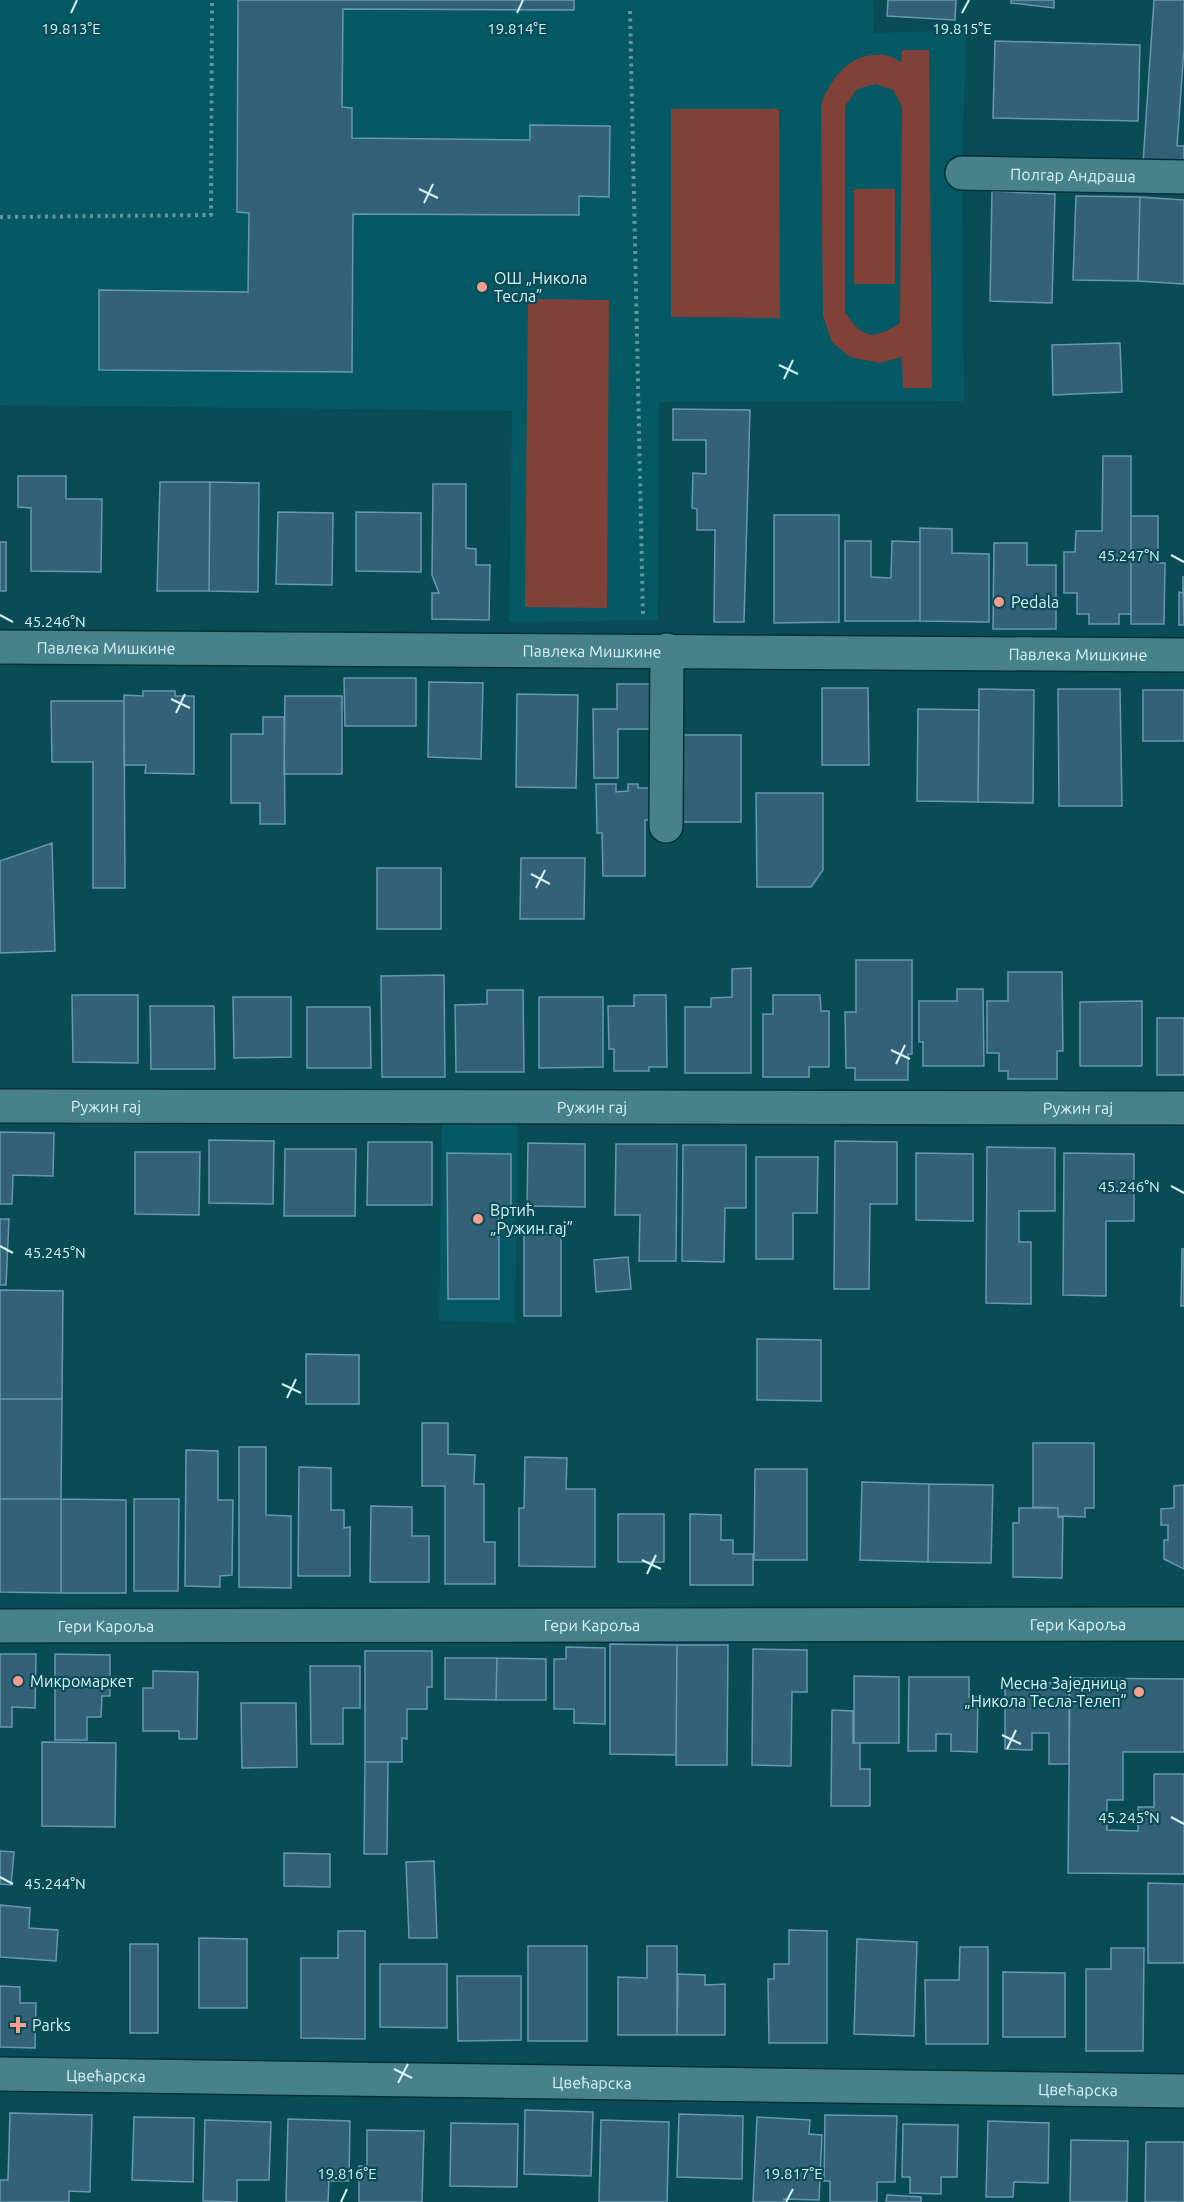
<svg xmlns="http://www.w3.org/2000/svg" width="1184" height="2202" font-family="Ubuntu,sans-serif">
<rect width="100%" height="100%" fill="#0a4c56"/>
<path fill="#045964" d="M0 0H873L874 33 966 30 962 173 964 401 659 402 658 620 509 622 512 411 0 405Z
M442 1115 518 1116 515 1323 439 1321Z"/>
<path fill="#804138" fill-rule="evenodd" d="M902 50H929L932 388H903L902 357 879 363 850 357 832 342 823 316 821 105C830 77 854 48 888 56 892 57 897 60 901 62ZM876 84 893 90 902 107 900 323C872 341 863 339 845 312V106L857 89Z
M671 109H779L780 318 671 317Z
M854 189H895V284H854Z
M528 299 609 300 607 608 525 607Z"/>
<path fill="#336278" stroke="#6898b0" stroke-width="1.5" d="M238 0H574V10L343 9 342 107 352 108V138L530 140V125L610 126 609 197 579 196V215L353 214 352 372 99 370V290L248 292 249 213 237 212Z
M888 0H956L955 20 887 16Z
M1011 0H1054V8L1011 3Z
M1154 0H1184V48L1177 146H1184V166L1143 163Z
M995 41 1140 45 1138 121 993 118Z
M992 191 1055 194 1052 303 990 301Z
M1076 196 1140 197 1138 281 1073 280Z
M1140 197 1184 200V284L1138 281Z
M1120 343 1122 392 1053 395 1052 345Z
M673 409 750 410 744 622H714L715 530H697V509L692 508 693 473 706 474V440H673Z
M1103 456H1131V614H1119V624H1089V614H1077V593H1064V552H1075L1076 531H1102Z
M18 476H66V499H102L101 572 31 571V508L18 507Z
M160 482H210L209 591H157Z
M210 482 259 483 258 592 209 591Z
M433 484H466V548L476 549V565H490L489 620 432 619V593H439L432 575Z
M278 512 333 513 332 585 276 584Z
M356 512 421 513V572L356 571Z
M774 515H839V622L774 623Z
M1131 516H1158V563H1165L1164 624H1131Z
M920 528 952 529V553L989 554V622L920 621Z
M845 541H871V577L891 578 892 541 920 542V621H845Z
M0 542H6V591H0Z
M994 543H1027V565H1056V629H993Z
M1183 576 1184 625H1179V592L1183 593Z
M344 678H416V726H345Z
M429 682 483 683 481 759 428 757Z
M617 684H656L657 729H618V778H594L593 709H617Z
M822 688H868L869 765H822Z
M979 689 1034 690 1033 803 978 802Z
M1058 689H1120L1122 806H1059Z
M1143 690H1184V741H1143Z
M143 691H175V696H194V774L145 773 146 765H124V695L143 696Z
M517 694 578 695 576 788 516 787Z
M285 696H342V774H284Z
M51 701H124L125 888H93V762H52Z
M918 709 979 710 978 802 917 801Z
M263 717H284L285 824H260V803H231V734H263Z
M676 735H741V822H676Z
M596 784H616V792L628 791V784H638V788H657V820H645V876H603L602 833H597Z
M756 793H823V870L811 887H757Z
M52 843 55 951 0 953V861Z
M521 858H585L584 919H520Z
M377 868H441V929H377Z
M856 960H912V1054H908V1080H855V1068H846L845 1012H856Z
M751 968V1073H685V1007H711V998L732 997V969Z
M1008 972H1062L1063 1051H1057V1079H1008V1071H999V1053H987V1001H1008Z
M444 975 445 1077H382L381 976Z
M957 989H983L984 1066H923V1042H919V1001H957Z
M487 990H523L524 1072H456L455 1005 487 1004Z
M72 995H138V1063L73 1062Z
M634 995H666L667 1067H649V1071H614V1049H609L608 1006H634Z
M773 995H820L821 1011H829V1067H809V1077H763V1014H773Z
M233 997H291V1057L234 1058Z
M539 997H603V1067L539 1068Z
M1142 1001V1066H1080V1002Z
M150 1006H214L215 1069H151Z
M307 1007H370L371 1068H307Z
M1157 1018H1184V1075H1157Z
M0 1132 54 1133 53 1176 13 1175 12 1204H0Z
M209 1140 274 1141 273 1204 209 1203Z
M835 1141 897 1142V1204H870L869 1289H834Z
M368 1142H432V1205H367Z
M528 1143 585 1144V1207L527 1206Z
M616 1144H677L676 1261H639L640 1215H615Z
M683 1145H746V1208H725L724 1262 682 1261Z
M987 1147 1055 1148V1211H1019V1242H1031V1304L986 1303Z
M285 1149H356L355 1216H284Z
M135 1152H200L199 1215 135 1214Z
M447 1153 511 1154V1214H499V1299H448Z
M916 1153 973 1154V1221L916 1220Z
M1064 1153 1134 1154V1221H1106V1296L1063 1295Z
M756 1157H818L817 1213H793V1259H756Z
M0 1219H9L6 1285H0Z
M524 1233H561V1316H524Z
M1182 1249H1184V1306H1181Z
M628 1257 631 1289 596 1292 594 1260Z
M0 1290 63 1291 62 1399H0Z
M757 1339 821 1340V1401L757 1400Z
M306 1354 359 1355V1404H306Z
M0 1399H62L61 1499H0Z
M422 1423H448V1454L475 1455 474 1484H484V1542H495V1584H445V1486H422Z
M1033 1443H1094V1508H1085V1517L1058 1516V1508L1033 1507Z
M239 1447H266V1515L291 1516V1588L239 1587Z
M186 1450 218 1451V1500H233L232 1575 220 1576V1587L185 1586Z
M525 1457 567 1458 566 1489H595V1567L519 1566V1508H524Z
M299 1467 331 1468V1510H344V1528L350 1527V1576H298Z
M755 1469H807V1560H754Z
M862 1482 929 1484 928 1562 860 1560Z
M929 1484 993 1485 991 1563 928 1562Z
M1184 1485V1569L1164 1559V1540H1168V1525H1161V1509L1174 1508V1486Z
M0 1499H61V1593L0 1592Z
M61 1499 126 1500V1593H61Z
M134 1499H179L178 1591H134Z
M371 1506 412 1507V1536H429V1582H370Z
M1019 1508H1058V1517H1063L1062 1578 1013 1577V1523H1019Z
M618 1514H664V1562H618Z
M690 1514 721 1515V1540H733V1554H753V1585H690Z
M610 1644 677 1645 676 1755 610 1754Z
M677 1645H728L727 1765H676Z
M566 1647 605 1648V1724L574 1723V1709H554V1659H566Z
M753 1649 807 1650V1692H792L791 1766 752 1765Z
M365 1651H432V1687H427V1709H407V1739L402 1738V1762H365Z
M0 1654H36L35 1708 12 1707V1727H0Z
M55 1654 110 1655V1696H102L101 1717H87V1740H55Z
M445 1658H497L496 1700 445 1699Z
M497 1658 546 1659V1700H496Z
M310 1666H360V1708H343V1744H311Z
M153 1671 198 1672 197 1739H179V1731H143V1688H153Z
M854 1676 899 1677V1743H854Z
M909 1677H969V1697H978L977 1752 951 1751V1734H936V1751H908Z
M1070 1678 1184 1679V1752H1123V1800H1107V1830L1138 1831V1807H1154V1774H1184V1874L1068 1873Z
M1005 1682 1069 1683V1764H1049V1733H1032V1750L1005 1749Z
M241 1703H296L297 1767 242 1768Z
M832 1710 853 1711V1743H860V1769H870V1806H831Z
M42 1742 116 1743 115 1827 42 1826Z
M365 1762H388L387 1854H364Z
M0 1851 14 1852 11 1885 0 1884Z
M284 1853 330 1854V1887L284 1886Z
M434 1861 437 1938H409L406 1862Z
M1148 1883 1184 1884V1963H1148Z
M0 1905 30 1908 29 1928 58 1930 56 1961 0 1957Z
M789 1930 827 1931V2043H769L768 1979H774V1964H789Z
M338 1931H365V2039L301 2038V1958H338Z
M199 1938 247 1939V2008H199Z
M857 1939 917 1942 914 2036 854 2034Z
M130 1944H158V2033H130Z
M528 1946H587V2041H528Z
M647 1946H677V2035H618V1977L647 1978Z
M960 1947H988V2044H926L925 1980H959Z
M1111 1948H1144L1143 2051H1086V1969H1111Z
M380 1964H447V2028L380 2027Z
M1003 1972 1065 1973V2037H1003Z
M678 1974 705 1975V1985L725 1984V2035H677Z
M457 1976H521V2040L458 2041Z
M0 1986 20 1987V2003H36L35 2048 0 2047Z
M525 2110 593 2112 591 2176 524 2174Z
M10 2113 92 2115 90 2192 69 2191V2202H0V2180H8Z
M679 2114 743 2116 742 2179 677 2177Z
M825 2115 897 2116 895 2182H877V2202H830V2181H824Z
M134 2117 194 2118 193 2182 132 2180Z
M757 2117 810 2120 809 2134 822 2135 819 2200 784 2199V2202H753Z
M288 2119 350 2121 349 2181H329L328 2202H286Z
M205 2120 271 2122 269 2180H237V2202L203 2201Z
M601 2120 669 2122 667 2202H599Z
M988 2121 1049 2123 1048 2183 1014 2182 1013 2197H986Z
M451 2123 518 2124 517 2187 450 2186Z
M903 2124 958 2125 957 2177H941V2194L910 2193V2177H902Z
M367 2130 424 2131 422 2202H359V2166H367Z
M1071 2140 1128 2141 1127 2202H1070Z
M1146 2142H1184V2202H1145Z
M887 2195 921 2197V2202H886Z"/>
<g fill="none" stroke-linecap="round" stroke-linejoin="round">
<defs>
<g id="minor">
<path id="s1" d="M962 173 1184 177"/>
<path id="s2" d="M0 647 1184 655"/>
<path d="M666 826 667 650"/>
<path id="s3" d="M0 1106 1184 1108"/>
<path id="s4" d="M0 1626 1184 1624"/>
<path id="s5" d="M0 2074 1184 2091"/>
</g>
</defs>
<use href="#minor" stroke="#003037" stroke-width="36"/>
<path stroke="#63959d" stroke-width="4" stroke-dasharray="3 4.5" stroke-linecap="butt" d="M630 11 643 617
M0 217 211 215 212 0"/>
<use href="#minor" stroke="#47818b" stroke-width="33"/>
</g>
<path fill="none" stroke="#d5f2f7" stroke-width="2" d="M71 13 77 0M517 13 523 0M962 13 969 0M419 189 438 198M424 203 433 184M779 365 798 374M784 379 793 360M1171 555 1184 562M0 615 13 622M171 699 190 708M176 713 185 694M531 874 550 884M536 888 545 870M891 1050 910 1059M896 1064 905 1045M1171 1186 1184 1193M0 1246 13 1253M282 1384 301 1393M287 1398 296 1379M642 1560 661 1569M647 1574 656 1555M1002 1735 1021 1744M1007 1749 1016 1730M1171 1817 1184 1824M0 1877 13 1884M394 2069 412 2078M398 2083 408 2064M341 2202 347 2189M786 2202 793 2189"/>
<g fill="#f59d8e" stroke="#0a4c56" stroke-width="2">
<circle cx="482" cy="287" r="6"/>
<circle cx="999" cy="602" r="6"/>
<circle cx="478" cy="1219" r="6"/>
<circle cx="18" cy="1681" r="6"/>
<circle cx="1139" cy="1692" r="6"/>
<path d="M15 2016h6v6h6v6h-6v6h-6v-6h-6v-6h6z"/>
</g>
<g text-anchor="middle" dominant-baseline="central" stroke-width="4.5" stroke-linejoin="round" paint-order="stroke">
<g font-size="16" fill="#d5f2f7" stroke="#0a4c56">
<text stroke="none"><textPath href="#s1" startOffset="111">Полгар Андраша</textPath></text>
<text stroke="none"><textPath href="#s2" startOffset="106">Павлека Мишкине</textPath></text>
<text stroke="none"><textPath href="#s2" startOffset="592">Павлека Мишкине</textPath></text>
<text stroke="none"><textPath href="#s2" startOffset="1078">Павлека Мишкине</textPath></text>
<text stroke="none"><textPath href="#s3" startOffset="106">Ружин гај</textPath></text>
<text stroke="none"><textPath href="#s3" startOffset="592">Ружин гај</textPath></text>
<text stroke="none"><textPath href="#s3" startOffset="1078">Ружин гај</textPath></text>
<text stroke="none"><textPath href="#s4" startOffset="1078">Гери Кароља</textPath></text>
<text stroke="none"><textPath href="#s4" startOffset="592">Гери Кароља</textPath></text>
<text stroke="none"><textPath href="#s4" startOffset="106">Гери Кароља</textPath></text>
<text stroke="none"><textPath href="#s5" startOffset="106">Цвећарска</textPath></text>
<text stroke="none"><textPath href="#s5" startOffset="592">Цвећарска</textPath></text>
<text stroke="none"><textPath href="#s5" startOffset="1078">Цвећарска</textPath></text>
</g>
<g font-size="16" fill="#d5f2f7" stroke="#0a4c56" text-anchor="start">
<text x="494" y="278">ОШ „Никола<tspan x="494" dy="18">Тесла”</tspan></text>
<text x="1011" y="602">Pedala</text>
<text x="490" y="1210">Вртић<tspan x="490" dy="18">„Ружин гај”</tspan></text>
<text x="30" y="1681">Микромаркет</text>
<text x="1127" y="1683" text-anchor="end">Месна Заједница<tspan x="1127" dy="18">„Никола Тесла-Телеп”</tspan></text>
<text x="32" y="2025">Parks</text>
</g>
</g>
<g font-size="15" text-anchor="middle" fill="#d5f2f7" stroke="#0a4c56" stroke-width="4.5" stroke-linejoin="round" paint-order="stroke">
<text x="71" y="34">19.813°E</text>
<text x="517" y="34">19.814°E</text>
<text x="962" y="34">19.815°E</text>
<text x="1129" y="561">45.247°N</text>
<text x="55" y="627">45.246°N</text>
<text x="1129" y="1192">45.246°N</text>
<text x="55" y="1258">45.245°N</text>
<text x="1129" y="1823">45.245°N</text>
<text x="55" y="1889">45.244°N</text>
<text x="347" y="2179">19.816°E</text>
<text x="793" y="2179">19.817°E</text>
</g>
</svg>
